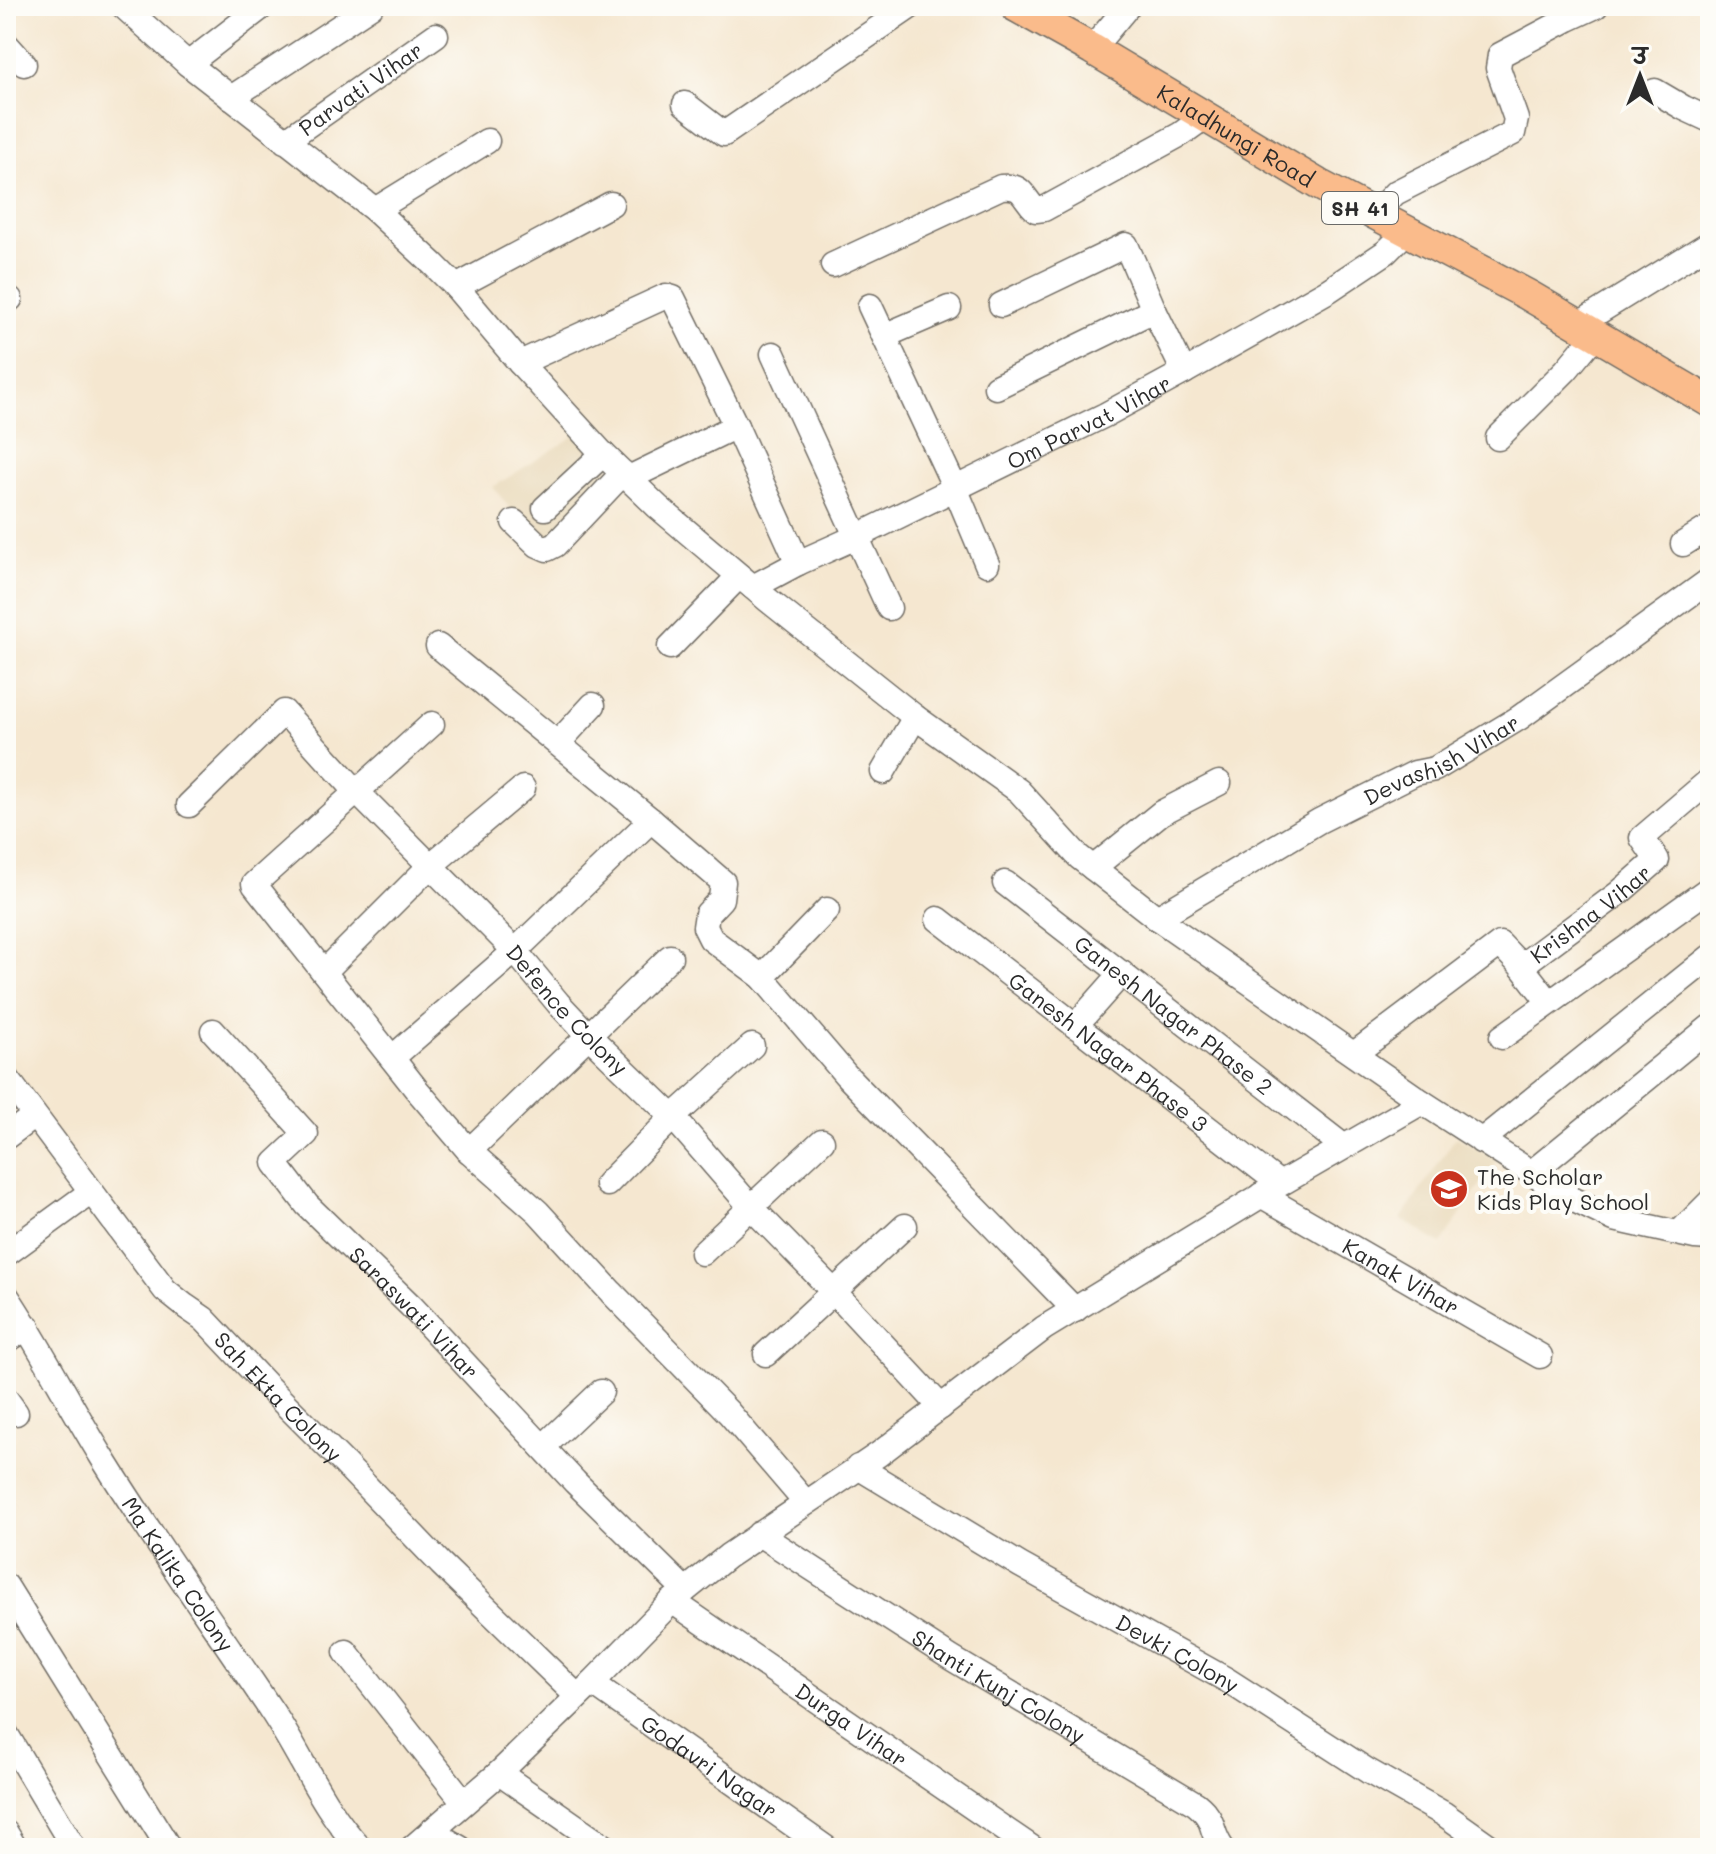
<svg xmlns="http://www.w3.org/2000/svg" width="1716" height="1854" font-family="Mali,'Playpen Sans Deva',sans-serif">
<rect width="100%" height="100%" fill="#fdfcf7"/>
<filter id="ink" filterUnits="userSpaceOnUse"><feTurbulence type="fractalNoise" baseFrequency=".0125" numOctaves="2"/><feDisplacementMap in="SourceGraphic" scale="16" xChannelSelector="R" yChannelSelector="G"/><feConvolveMatrix kernelMatrix="1 2 1 2 8 2 1 2 1" color-interpolation-filters="sRGB"/></filter>
<filter id="wash" filterUnits="userSpaceOnUse"><feTurbulence type="fractalNoise" baseFrequency=".006" numOctaves="4" result="noise"/><feDisplacementMap in="SourceGraphic" scale="32" xChannelSelector="R" yChannelSelector="G"/><feGaussianBlur stdDeviation="1.8" result="paint"/><feColorMatrix in="noise" values="0 0 0 0 0 0 0 0 0 0 0 0 0 0 0 0 0 1.4 0 .05"/><feComposite in="paint" operator="in"/></filter>
<g filter="url(#wash)">
<rect width="100%" height="100%" fill="#f5e7d0"/>
<path fill="#e9d9ba" d="M576 435 615 473 552 542 515 515 493 487Z
M1456 1137 1497 1160 1441 1244 1401 1219Z"/>
</g>
<g filter="url(#ink)">
<g fill="none" stroke-linecap="round" stroke-linejoin="round">
<defs>
<g id="minor">
<path d="M123 6 188 64 375 210 433 264 456 287 520 363 603 454 658 507 768 600 915 717 1019 791 1079 857 1157 918 1422 1102 1572 1199 1614 1219 1695 1237 1710 1238"/>
<path d="M6 44 24 64"/>
<path d="M1092 49 1128 6"/>
<path d="M188 64 263 6"/>
<path d="M1655 91 1684 108 1710 120"/>
<path d="M231 98 371 6"/>
<path d="M685 104 724 134 911 6"/>
<path id="s1" d="M285 141 436 35"/>
<path d="M375 210 487 141"/>
<path d="M1374 215 1395 193 1513 133 1516 119 1498 68 1500 55 1568 19 1596 6"/>
<path d="M833 265 1001 187C1025 185 1021 196 1036 210L1044 209 1181 134 1206 116"/>
<path d="M456 287 611 204"/>
<path d="M6 302 10 299"/>
<path d="M1001 305 1126 245 1154 310 1184 372"/>
<path d="M870 306 955 488 987 564"/>
<path d="M1579 324 1710 243"/>
<path d="M884 336 949 308"/>
<path d="M773 354 889 608"/>
<path d="M520 363 666 296 673 298 736 426 798 563"/>
<path d="M996 387 1154 310"/>
<path d="M1498 438 1566 370 1595 335"/>
<path d="M629 478 736 426"/>
<path d="M545 508 603 454"/>
<path d="M514 522 538 545 547 549 555 545 623 473"/>
<path d="M1683 544 1710 527"/>
<path id="s2" d="M753 587 798 563 856 537 1105 415 1184 372 1329 290 1386 252 1407 231"/>
<path d="M438 646 651 820 723 882 721 899 707 914 705 927 711 939 762 977 846 1075 1075 1310"/>
<path d="M670 647 739 576"/>
<path d="M432 724 254 884 417 1090 469 1151 538 1212 611 1292 729 1413 806 1503"/>
<path d="M558 743 593 705"/>
<path d="M883 772 915 717"/>
<path id="s3" d="M189 805 284 712 357 792 515 951 558 1003 590 1037 673 1117 751 1207 836 1294 941 1407"/>
<path d="M1093 868 1161 813 1219 783"/>
<path id="s4" d="M1005 883 1343 1146"/>
<path id="s5" d="M1157 918 1319 821 1415 773 1435 769 1519 718 1710 580"/>
<path id="s6" d="M938 919 1280 1184"/>
<path d="M1521 966 1549 1002"/>
<path d="M324 972 430 866 523 788"/>
<path d="M762 977 827 910"/>
<path d="M1075 1026 1122 973"/>
<path id="s7" d="M213 1031 306 1134 275 1163 307 1205 411 1306 575 1482 685 1590"/>
<path d="M1502 1037 1710 888"/>
<path id="s8" d="M1354 1054 1500 944 1521 966 1619 893 1657 860 1642 838 1710 780"/>
<path d="M392 1058 515 951 651 820"/>
<path id="s9" d="M6 1077 165 1290 185 1306 204 1319 268 1387 345 1464 441 1564 577 1696"/>
<path d="M6 1137 34 1116"/>
<path d="M1481 1141 1710 957"/>
<path d="M469 1151 670 957"/>
<path d="M1531 1173 1710 1027"/>
<path d="M607 1184 673 1117 752 1046"/>
<path id="s10" d="M1261 1195 1540 1356"/>
<path d="M1679 1233 1710 1202"/>
<path d="M702 1253 822 1141"/>
<path d="M6 1254 91 1192"/>
<path id="s11" d="M6 1295C41 1347 69 1404 102 1457 155 1543 215 1626 271 1710 302 1756 322 1808 360 1848"/>
<path d="M6 1341 28 1327"/>
<path d="M766 1354 905 1226"/>
<path d="M6 1399 16 1413"/>
<path d="M543 1447 601 1392"/>
<path id="s12" d="M858 1467 1020 1565 1227 1680 1368 1771 1444 1814 1492 1848"/>
<path id="s13" d="M759 1534 951 1658 1196 1804C1217 1821 1209 1830 1222 1848"/>
<path d="M6 1586 169 1848"/>
<path id="s14" d="M672 1601 1032 1848"/>
<path d="M346 1652 464 1802"/>
<path id="s15" d="M592 1683 826 1848"/>
<path d="M6 1734 74 1848"/>
<path d="M499 1773 607 1848"/>
<path d="M431 1831 460 1848"/>
<path d="M6 1833 15 1848"/>
<path d="M412 1848 499 1773 592 1683 672 1601 728 1556 879 1454 1044 1328 1280 1184 1422 1102"/>
</g>
<g id="major">
<path id="s16" d="M1015 6 1092 49 1318 184 1528 295 1710 402"/>
</g>
</defs>
<use href="#minor" stroke="#726d65" stroke-width="27"/>
<use href="#major" stroke="#726d65" stroke-width="33"/>
<use href="#minor" stroke="#fff" stroke-width="24"/>
<use href="#major" stroke="#fabb8b" stroke-width="30"/>
</g>
</g>
<defs>
<symbol id="school-disc" viewBox="-11 -11 22 22"><circle r="9.5" fill="#c8321e" stroke="#fdfcf7"/><path d="M0-5L7-2L0 1L-7-2ZM-4 1L0 2.5L4 1V4Q0 6-4 4Z" fill="#fff"/></symbol>
</defs>
<g fill-rule="evenodd">
<use href="#school-disc" x="1427" y="1167" width="44" height="44"/>
</g>
<g text-anchor="middle" dominant-baseline="central" stroke-width="8" stroke-linejoin="round" paint-order="stroke">
<rect fill="#fdfcf7" stroke="#6a6a68" stroke-width="2" x="1322" y="192" width="76" height="32" rx="6"/>
<g font-size="20" font-weight="bold" fill="#2b2b2b">
<text x="1360" y="208">SH 41</text>
</g>
<g font-size="22" fill="#2b2b2b" stroke="#fdfcf7">
<text stroke="none"><textPath href="#s1" startOffset="92">Parvati Vihar</textPath></text>
<text stroke="none"><textPath href="#s16" startOffset="256">Kaladhungi Road</textPath></text>
<text stroke="none"><textPath href="#s2" startOffset="374">Om Parvat Vihar</textPath></text>
<text stroke="none"><textPath href="#s5" startOffset="326">Devashish Vihar</textPath></text>
<text stroke="none"><textPath href="#s8" startOffset="300">Krishna Vihar</textPath></text>
<text stroke="none"><textPath href="#s3" startOffset="544">Defence Colony</textPath></text>
<text stroke="none"><textPath href="#s4" startOffset="214">Ganesh Nagar Phase 2</textPath></text>
<text stroke="none"><textPath href="#s6" startOffset="216">Ganesh Nagar Phase 3</textPath></text>
<text stroke="none"><textPath href="#s10" startOffset="162">Kanak Vihar</textPath></text>
<text stroke="none"><textPath href="#s7" startOffset="386">Saraswati Vihar</textPath></text>
<text stroke="none"><textPath href="#s9" startOffset="422">Sah Ekta Colony</textPath></text>
<text stroke="none"><textPath href="#s11" startOffset="328">Ma Kalika Colony</textPath></text>
<text stroke="none"><textPath href="#s12" startOffset="370">Devki Colony</textPath></text>
<text stroke="none"><textPath href="#s13" startOffset="284">Shanti Kunj Colony</textPath></text>
<text stroke="none"><textPath href="#s14" startOffset="218">Durga Vihar</textPath></text>
<text stroke="none"><textPath href="#s15" startOffset="144">Godavri Nagar</textPath></text>
</g>
<g font-size="22" fill="#2b2b2b" stroke="#fdfcf7" text-anchor="start">
<text x="1477" y="1176">The Scholar<tspan x="1477" dy="25">Kids Play School</tspan></text>
</g>
</g>
<rect width="1716" height="1854" fill="none" stroke="#fdfcf7" stroke-width="32"/>
<g transform="translate(1640 76)" stroke="#fdfcf7" stroke-width="6" paint-order="stroke">
<path d="M0-6L14 30L0 20L-14 30Z" fill="#2b2b2b"/>
<text y="-12" font-size="22" font-weight="bold" text-anchor="middle" fill="#2b2b2b">उ</text>
</g>
</svg>
